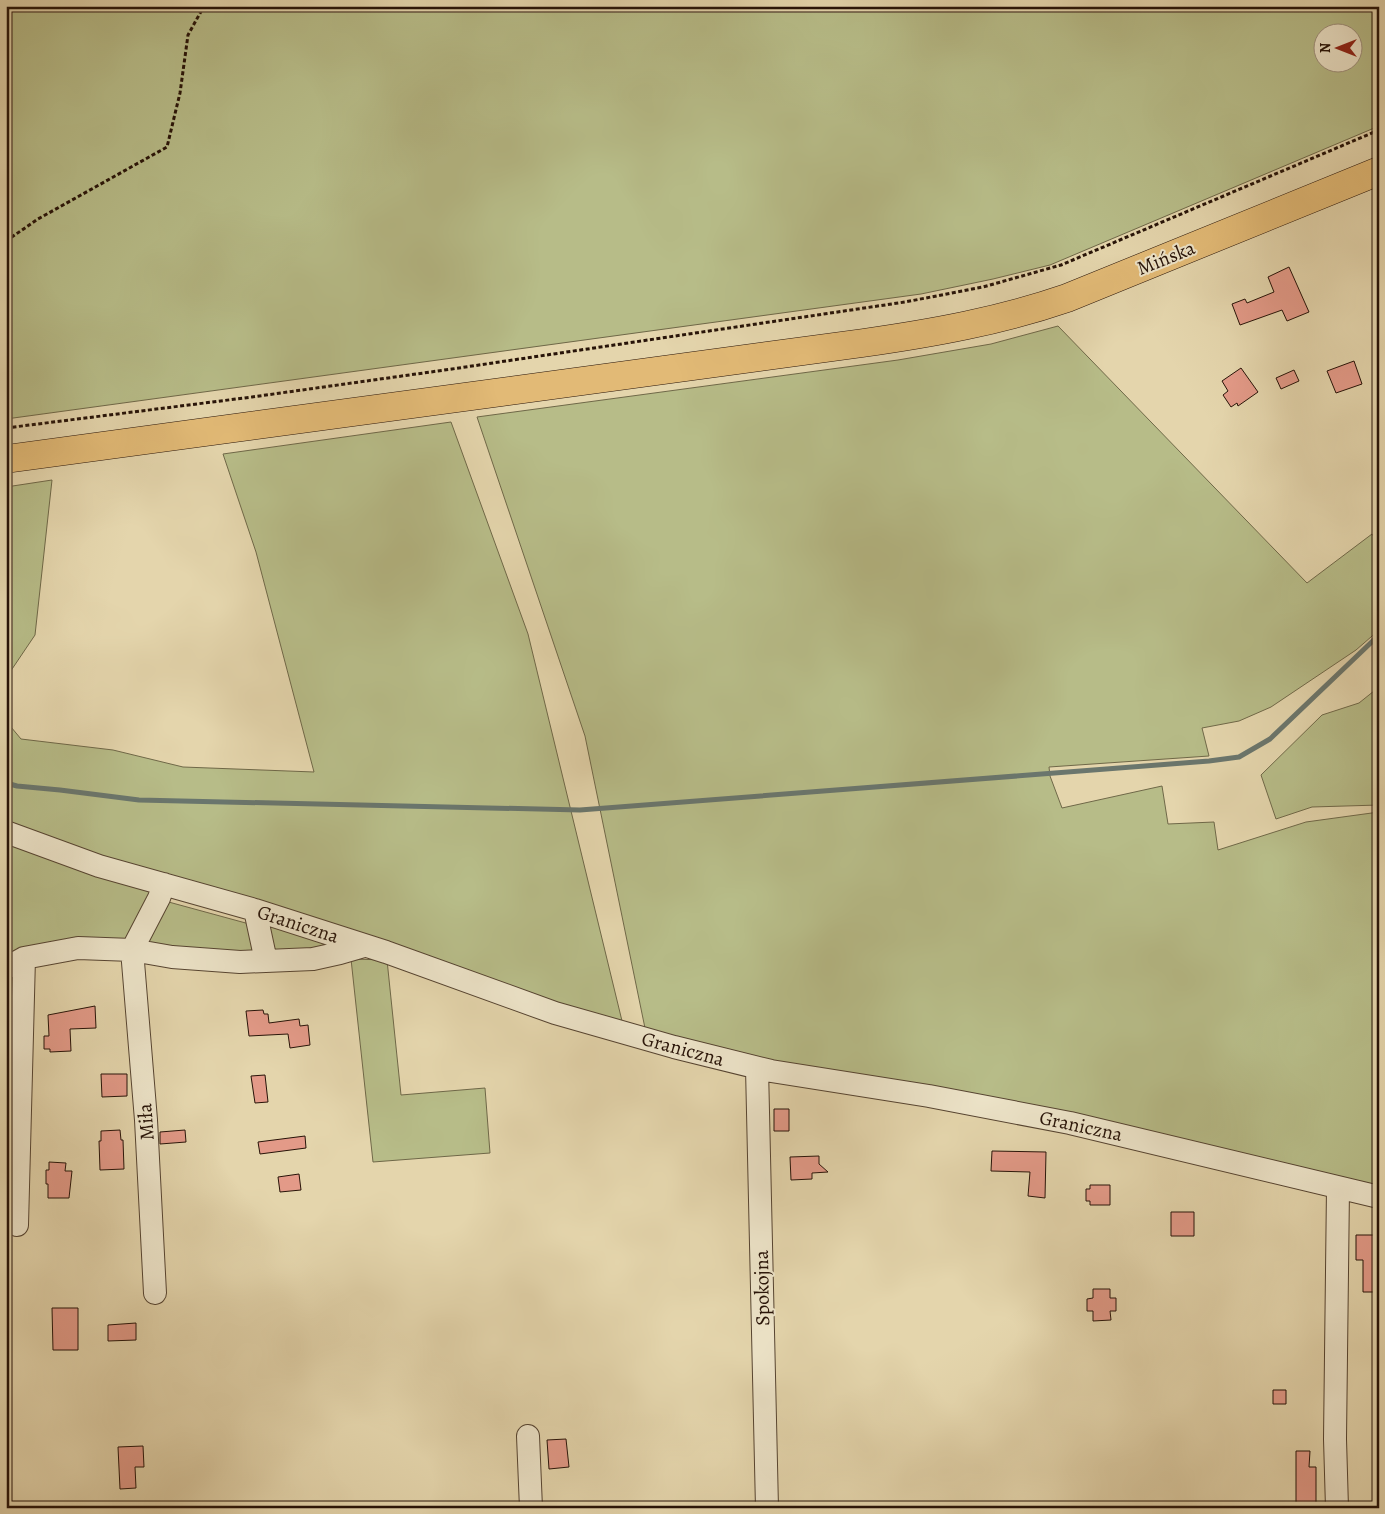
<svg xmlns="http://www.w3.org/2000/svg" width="1385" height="1514" font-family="Alegreya,serif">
<rect width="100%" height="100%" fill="#e4d5ac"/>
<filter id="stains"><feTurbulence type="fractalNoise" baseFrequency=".004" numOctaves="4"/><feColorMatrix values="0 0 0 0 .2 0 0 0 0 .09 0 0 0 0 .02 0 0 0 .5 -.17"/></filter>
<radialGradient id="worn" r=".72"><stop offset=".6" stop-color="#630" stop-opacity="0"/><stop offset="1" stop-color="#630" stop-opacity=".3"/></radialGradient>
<path fill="#b7bc88" stroke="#6f6848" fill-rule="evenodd" d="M6 6H1379V126L1050 265 993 279 921 294 6 419ZM1352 32V62H1322V32Z
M1058 326 1307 583 1372 534 1379 544V630L1356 650 1271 707 1239 721 1202 728 1209 756 1049 767 1050 776 1062 808 1162 786 1168 824 1214 822 1218 850 1306 822 1379 812V1190L762 1062 646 1033 585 736 477 417 898 360 991 344Z
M451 422 528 634 623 1025 166 882 6 823V721L21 739 113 750 183 767 314 772 256 552 223 454Z
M52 480 35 635 6 678V487Z
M1379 687V805L1312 807 1276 819 1261 775 1322 715 1359 703Z
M6 836 152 888 131 943 6 962Z
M165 901 253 925 261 957 140 945Z
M259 914 338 943 273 955Z
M351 959 387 960 401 1095 485 1088 490 1153 373 1162Z"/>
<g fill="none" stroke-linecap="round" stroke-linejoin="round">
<path stroke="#6a766d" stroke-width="5" d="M6 783 17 786 60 790 139 800 580 810 1209 761 1239 757 1270 739 1379 635"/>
</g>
<path fill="#e39a88" stroke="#271308" d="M1289 267 1309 312 1287 321 1282 310 1240 325 1232 304 1245 299 1247 303 1274 292 1268 277Z
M1354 361 1362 384 1336 393 1327 371Z
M1241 368 1258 392 1238 406 1237 403 1231 407 1223 395 1228 391 1222 381Z
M1294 370 1299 381 1281 389 1276 378Z
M95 1006 96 1028 70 1029 71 1051 50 1052V1049H44V1036H49L48 1015Z
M263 1010 264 1014H268L269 1023 299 1019 300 1026 308 1025 310 1045 290 1048 288 1034 249 1036 246 1011Z
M101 1074H127V1096L102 1097Z
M265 1075 268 1102 255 1103 251 1076Z
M774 1109H789V1131H774Z
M120 1130 121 1140H123L124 1169 100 1170 99 1141H101V1131Z
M185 1130 186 1142 160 1144V1132Z
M305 1136 306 1148 260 1154 258 1142Z
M992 1151 1046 1152 1045 1198 1028 1196 1030 1172 991 1171Z
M819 1156V1164L828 1172 812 1173V1179L791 1180 790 1157Z
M49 1162 66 1163 65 1171H72L69 1198H48V1184H46V1170H49Z
M299 1174 301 1190 280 1192 278 1177Z
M1090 1185H1110V1205H1090V1201H1086V1189H1090Z
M1171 1212H1194V1236H1171Z
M1356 1235H1374V1249H1379V1292H1363V1260H1356Z
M1093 1289H1110V1298H1116V1311H1110L1111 1320 1093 1321V1311H1087V1299L1093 1298Z
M52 1308H78V1350H53Z
M136 1323V1340L108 1341V1325Z
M1273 1390H1286V1404H1273Z
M566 1439 569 1467 549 1469 547 1440Z
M143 1446 144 1467H135L136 1488 120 1489 118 1447Z
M1296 1451H1310L1309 1467H1316V1508H1296Z"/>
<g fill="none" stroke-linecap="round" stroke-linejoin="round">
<defs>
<path id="minor" d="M6 832 99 866 255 910 386 952 555 1013 674 1047 771 1071 929 1096 1070 1123 1379 1197
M255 910 266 961
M6 968 24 958 78 948 132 950 172 957 240 962 313 959 340 953 364 946
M757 1068 767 1508
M17 1225 24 958
M155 1293 146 1120 132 950 159 898 164 884
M528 1436 531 1508
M1337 1508 1335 1439 1338 1188"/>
<path id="major" d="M6 459 863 343C933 333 1000 321 1067 298L1379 171"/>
</defs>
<use href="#minor" stroke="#564431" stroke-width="24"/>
<use href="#major" stroke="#271308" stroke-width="29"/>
<path stroke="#271308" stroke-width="3" stroke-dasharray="4 2.5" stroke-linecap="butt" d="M6 241 38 219 167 147 180 93 188 35 204 6
M6 428 252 397 452 369 905 302 983 287 1061 265 1379 130"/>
<use href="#minor" stroke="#ede4c9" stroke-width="22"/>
<use href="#major" stroke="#e2ba76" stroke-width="28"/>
</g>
<g text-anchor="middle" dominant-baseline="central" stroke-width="4" stroke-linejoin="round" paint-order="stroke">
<g font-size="20" fill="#271308" stroke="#ede4c9">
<text transform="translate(1166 258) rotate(-22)">Mińska</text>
<text transform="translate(298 924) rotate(18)">Graniczna</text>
<text transform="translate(683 1049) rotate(15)">Graniczna</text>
<text transform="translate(146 1122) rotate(-94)">Miła</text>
<text transform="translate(1081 1126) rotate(12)">Graniczna</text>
<text transform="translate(762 1288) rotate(-91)">Spokojna</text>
</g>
</g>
<rect width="1385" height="1514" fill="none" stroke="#e4d5ac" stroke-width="25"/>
<rect x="8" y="8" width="1370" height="1499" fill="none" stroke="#271308" stroke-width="2.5"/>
<rect x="12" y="12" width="1360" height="1489" fill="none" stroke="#271308"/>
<g transform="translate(1338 48) rotate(270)"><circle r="24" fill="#ede4c9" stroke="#9e907c"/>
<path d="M0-4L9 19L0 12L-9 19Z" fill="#8f2418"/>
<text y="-8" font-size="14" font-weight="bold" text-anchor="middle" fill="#271308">N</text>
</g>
<rect width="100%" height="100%" filter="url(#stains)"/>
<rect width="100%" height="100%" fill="url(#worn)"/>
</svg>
